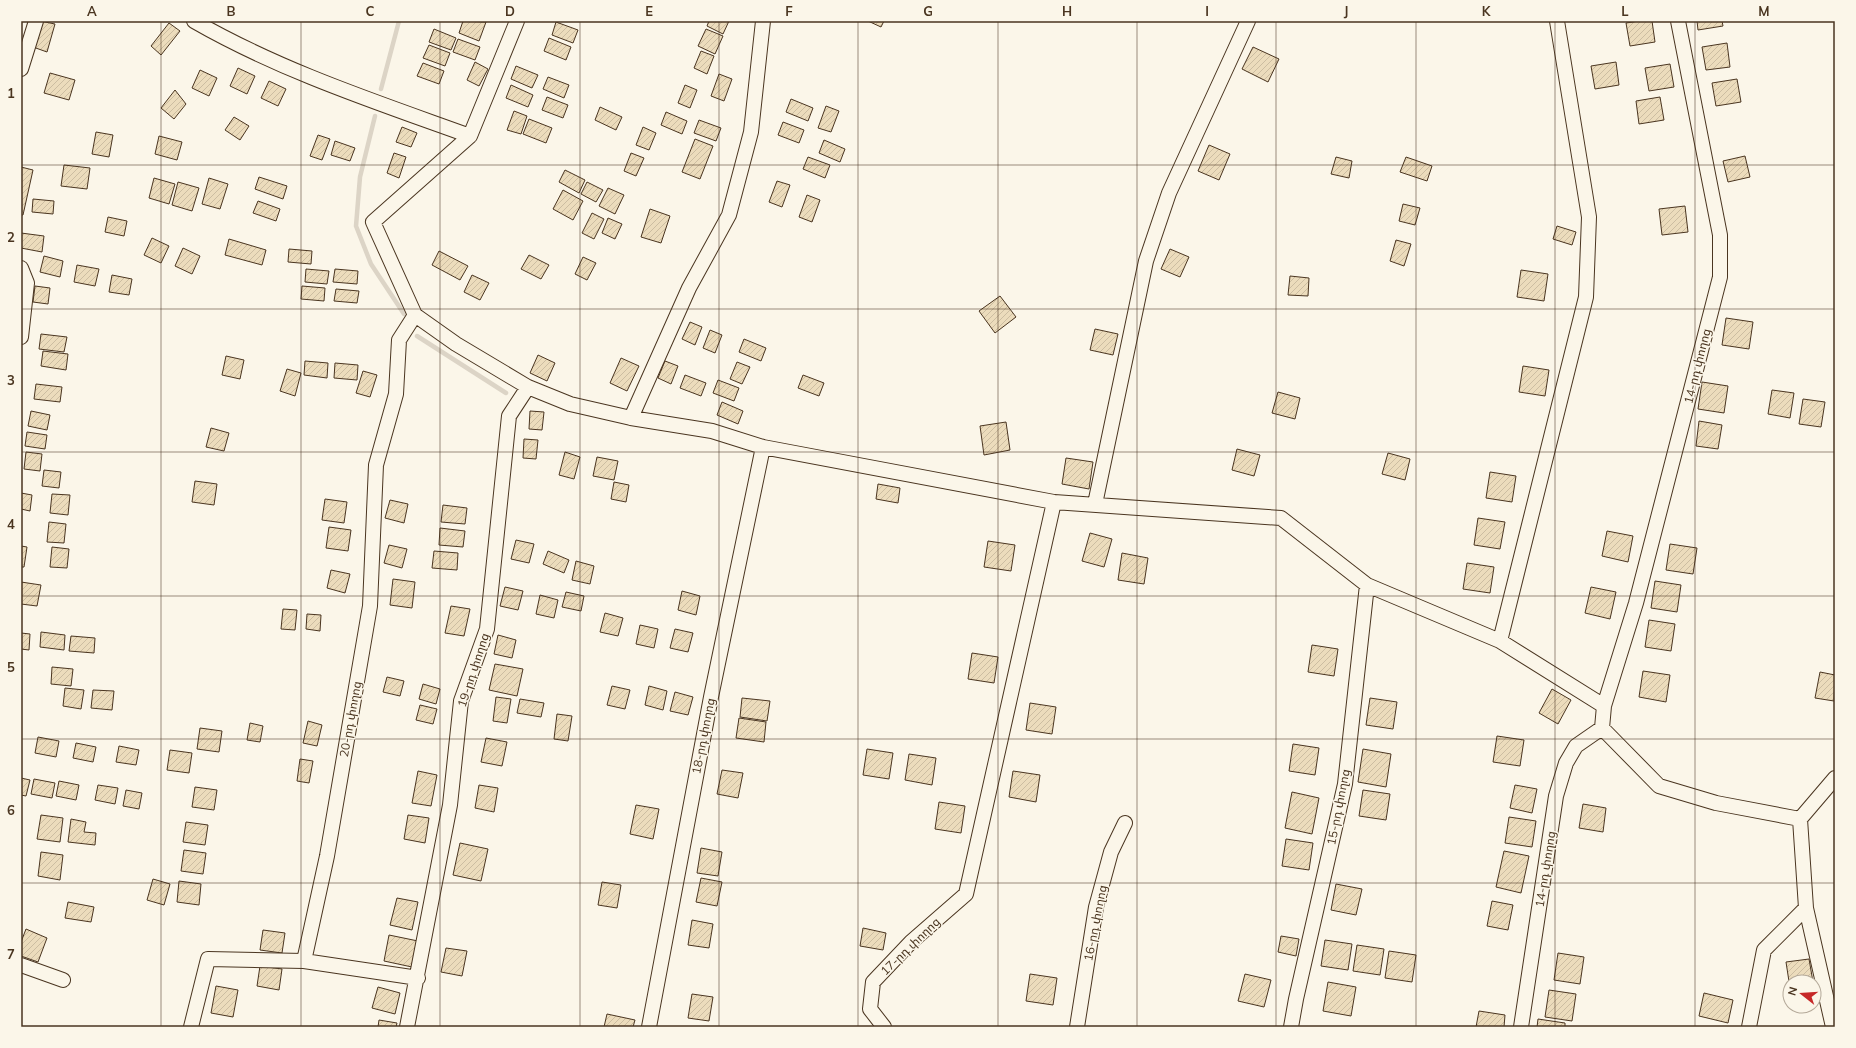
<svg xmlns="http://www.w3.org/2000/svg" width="1856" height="1048" font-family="Mulish,'Noto Sans Armenian',sans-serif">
<defs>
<pattern id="building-hatch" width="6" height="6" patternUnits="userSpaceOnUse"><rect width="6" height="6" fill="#ecdcbc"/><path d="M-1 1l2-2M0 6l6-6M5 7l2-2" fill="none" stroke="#ccbda1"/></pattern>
</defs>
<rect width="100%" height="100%" fill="#fbf6e9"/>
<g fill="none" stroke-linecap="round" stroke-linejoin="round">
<path stroke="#dcd4c6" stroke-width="4.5" d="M381 89 399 21
M375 116 360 177 356 226 371 264 404 314
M417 336 506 393"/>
</g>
<path fill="url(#building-hatch)" stroke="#4a3520" d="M40 21 55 24 47 52 33 47Z
M463 21 486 22 479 41 459 33Z
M709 21H729L723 34 707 26Z
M868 21H884L881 27Z
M1639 21H1652L1655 42 1630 46 1626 23Z
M1697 21H1722L1723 26 1698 30Z
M556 22 578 30 573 43 552 35Z
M169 23 180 31 161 55 151 46Z
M434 29 456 38 451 50 429 42Z
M706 29 723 36 715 54 698 46Z
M549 38 571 47 566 60 544 51Z
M458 39 480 47 475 60 453 52Z
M1727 43 1730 67 1706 70 1702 47Z
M429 45 450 53 445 66 423 58Z
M1253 47 1279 59 1268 82 1242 69Z
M701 51 714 56 707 74 694 68Z
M475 62 488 69 479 86 467 80Z
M1616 62 1619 85 1595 89 1591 66Z
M423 63 444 71 439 84 417 76Z
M1670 64 1674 87 1649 91 1645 68Z
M516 66 538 75 532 88 511 79Z
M238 68 255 76 247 94 230 86Z
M200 70 217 78 209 96 192 88Z
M50 73 75 80 69 100 44 93Z
M719 74 732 79 724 101 711 96Z
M548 77 569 85 564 98 543 89Z
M1737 79 1741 102 1716 106 1712 83Z
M269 81 286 89 278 106 261 98Z
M511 85 533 95 528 107 506 98Z
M685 85 697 90 690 108 678 103Z
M175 90 186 104 174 119 161 108Z
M547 97 568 105 563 118 542 110Z
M1660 97 1664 120 1639 124 1636 101Z
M791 99 813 108 808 121 786 112Z
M826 106 839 111 831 132 818 128Z
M600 107 622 117 616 130 595 120Z
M514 111 527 116 521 134 507 130Z
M666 112 687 121 682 134 661 125Z
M234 117 249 126 240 140 225 130Z
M529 119 552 128 546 143 523 134Z
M699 120 721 128 716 141 694 133Z
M783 122 804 130 799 143 778 135Z
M402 127 417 133 411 147 396 142Z
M643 127 656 133 649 150 636 145Z
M96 132 113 135 109 157 92 154Z
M318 135 330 139 322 160 310 156Z
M159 136 182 142 177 160 155 154Z
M695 139 713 146 700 179 682 172Z
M824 140 845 149 840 162 819 153Z
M335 141 355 148 350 161 331 155Z
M1209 145 1230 154 1219 180 1198 171Z
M394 153 406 157 399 178 387 173Z
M631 153 644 158 636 176 624 171Z
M1745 156 1750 177 1728 182 1723 161Z
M808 157 830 165 825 178 803 169Z
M1336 157 1352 161 1349 178 1331 174Z
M1406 157 1432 166 1427 181 1400 172Z
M64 165 90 168 87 189 61 186Z
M21 167 33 170 23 215H21Z
M565 170 585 180 579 193 559 182Z
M259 177 287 186 283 199 255 189Z
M154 178 175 184 169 204 149 198Z
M209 178 228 184 220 209 202 204Z
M777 181 790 185 782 207 769 202Z
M178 182 199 188 192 211 172 205Z
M587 182 603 190 596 202 581 194Z
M608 188 624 195 615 214 599 206Z
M563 190 583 201 573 220 553 209Z
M807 195 820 200 812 222 799 217Z
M33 199 54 201 53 214 32 212Z
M258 201 280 209 276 221 253 213Z
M1403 204 1420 208 1415 225 1399 221Z
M1685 206 1688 232 1662 235 1659 209Z
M650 209 670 216 661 243 641 237Z
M592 213 604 219 594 239 582 233Z
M108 217 127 221 124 236 105 232Z
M608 218 622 224 615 239 602 233Z
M1557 226 1576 232 1572 245 1553 239Z
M21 233 44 236 42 252 21 248Z
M152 238 169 246 161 263 144 255Z
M229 239 266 250 262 265 225 255Z
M1396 240 1411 244 1404 266 1390 261Z
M183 248 200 256 192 274 175 266Z
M289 249 312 251 311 264 288 262Z
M1170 249 1189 257 1180 277 1161 269Z
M439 251 468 266 460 280 432 265Z
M529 255 549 265 541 279 521 269Z
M44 256 63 261 60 277 40 272Z
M583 257 596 263 587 280 575 274Z
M77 265 99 269 95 286 74 282Z
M306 269 329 271 327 284 305 282Z
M335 269 358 271 357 284 333 282Z
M1521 270 1548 274 1544 301 1517 297Z
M112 275 132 279 129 295 109 292Z
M472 275 489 283 480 300 464 292Z
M1290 276 1309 278 1308 296 1288 295Z
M35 286 50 288 48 304 33 302Z
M302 286 325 288 324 301 301 299Z
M336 289 359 291 357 303 334 301Z
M1000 296 1016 317 995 333 979 311Z
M1726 318 1753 322 1749 349 1722 345Z
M690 322 702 327 695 345 682 339Z
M1095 329 1118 334 1113 355 1090 350Z
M710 330 722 335 715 353 703 348Z
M41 334 67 337 64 352 39 349Z
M744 339 766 348 761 361 739 352Z
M43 351 68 354 66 370 41 366Z
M538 355 555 363 547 381 530 373Z
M226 356 244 360 240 379 222 375Z
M621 358 639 366 627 391 610 383Z
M305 361 328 363 327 378 304 375Z
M665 361 678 366 671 384 658 378Z
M737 362 750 367 742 384 730 379Z
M335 363 358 365 357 380 334 378Z
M1523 366 1549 370 1545 396 1519 392Z
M287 369 301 373 295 396 280 391Z
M363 371 377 375 370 397 356 393Z
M685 375 706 383 701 396 680 388Z
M803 375 824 383 819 396 798 388Z
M718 380 739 388 734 401 713 393Z
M1702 382 1728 386 1724 413 1698 409Z
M36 384 62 387 60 402 34 399Z
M1772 390 1794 393 1790 418 1768 414Z
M1278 392 1300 398 1295 419 1272 413Z
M1803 399 1825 402 1821 427 1799 424Z
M722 402 743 411 738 424 717 415Z
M31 411 50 415 47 430 28 426Z
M530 411 544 412 542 430 529 429Z
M1699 421 1722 425 1718 449 1696 446Z
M1006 422 1010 450 984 455 980 426Z
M211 428 229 433 224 451 206 447Z
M27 432 47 435 45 449 25 446Z
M524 439 538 440 536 459 523 458Z
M1237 449 1260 455 1254 476 1232 470Z
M26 452 42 454 40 471 24 469Z
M565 452 580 457 574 479 559 475Z
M1388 453 1410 459 1405 480 1382 474Z
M597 457 618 461 614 480 593 476Z
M1066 458 1093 462 1089 489 1062 484Z
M44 470 61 472 59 488 42 486Z
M1490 472 1516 476 1512 502 1486 498Z
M195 481 217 484 214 505 192 502Z
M614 482 629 485 626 502 611 499Z
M878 484 900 488 898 503 876 499Z
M21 493 32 495 30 511 21 509Z
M52 494 70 495 68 515 50 513Z
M325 499 347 502 344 523 322 520Z
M390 500 408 504 404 523 385 518Z
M443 505 467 508 465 524 441 522Z
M1478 518 1505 522 1500 549 1474 545Z
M49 522 66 524 64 543 47 542Z
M329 527 351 530 348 551 326 548Z
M440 528 465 531 463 547 439 545Z
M1607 531 1633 536 1628 562 1602 556Z
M1090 533 1112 539 1104 567 1082 561Z
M516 540 534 544 529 563 511 559Z
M988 541 1015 545 1011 571 984 567Z
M1670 544 1697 548 1693 574 1666 570Z
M389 545 407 549 402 568 384 563Z
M21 546 27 547 24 567H21Z
M52 547 69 549 67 568 50 567Z
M434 551 458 553 457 570 432 568Z
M548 551 569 560 564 573 543 564Z
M1122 553 1148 558 1144 584 1118 580Z
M576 561 594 566 590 584 572 580Z
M1467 563 1494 567 1490 593 1463 589Z
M331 570 350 574 345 593 327 588Z
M393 579 415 582 412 608 390 605Z
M1655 581 1681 585 1677 612 1651 608Z
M21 582 41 585 37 606 21 604Z
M505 587 523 591 518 610 500 606Z
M1591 587 1616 592 1610 619 1585 613Z
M682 591 700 596 696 615 678 610Z
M566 592 584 596 581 611 562 607Z
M540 595 558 600 554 618 536 614Z
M451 606 470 609 464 636 445 633Z
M283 609 297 610 295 630 281 629Z
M605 613 623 618 618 636 600 632Z
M307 614 321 615 320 631 306 629Z
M1649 620 1675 624 1671 651 1645 647Z
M640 625 658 629 654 648 636 644Z
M675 629 693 633 688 652 670 648Z
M41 632 65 635 64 650 40 647Z
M21 633 30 634 29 650 21 649Z
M498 635 516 640 512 658 494 654Z
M71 636 95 638 94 653 69 651Z
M1312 645 1338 649 1334 676 1308 672Z
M972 653 998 657 994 683 968 679Z
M495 664 523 669 517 696 489 690Z
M52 667 73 669 71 686 51 684Z
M1643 671 1670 675 1666 702 1639 697Z
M1820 672 1835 675 1834 701 1815 698Z
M387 677 404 681 400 696 383 692Z
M423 684 440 689 436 704 419 699Z
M612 686 630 690 625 709 607 705Z
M649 686 667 691 663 710 645 705Z
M65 688 84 690 81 709 63 706Z
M1552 689 1571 700 1558 724 1539 713Z
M93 690 114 691 112 710 91 708Z
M675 692 693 697 688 715 670 711Z
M496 697 511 699 507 723 493 721Z
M742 698 770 701 767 721 740 717Z
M1370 698 1397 702 1393 729 1366 725Z
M520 699 544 703 541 717 517 713Z
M1030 703 1056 707 1052 734 1026 730Z
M420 705 437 709 433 724 416 720Z
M557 714 572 716 568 741 554 739Z
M739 718 766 722 764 742 736 738Z
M308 721 322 725 317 746 303 743Z
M250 723 263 726 260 742 247 740Z
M200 728 222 731 219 752 197 749Z
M1497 736 1524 740 1520 766 1493 762Z
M38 737 59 741 56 757 35 753Z
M486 738 507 742 502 766 481 762Z
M76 743 96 747 93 762 73 758Z
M1293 744 1319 748 1315 775 1289 771Z
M119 746 139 750 136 765 116 762Z
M867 749 893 753 889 779 863 775Z
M1363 749 1391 754 1386 787 1358 782Z
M170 750 192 753 189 773 167 770Z
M909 754 936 758 932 785 905 780Z
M300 759 313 761 309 783 297 781Z
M722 770 743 773 738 798 717 794Z
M418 771 437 775 431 806 412 803Z
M1013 771 1040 775 1036 802 1009 797Z
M21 778 30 780 26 796 21 795Z
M34 779 55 783 52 798 31 794Z
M59 781 79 785 76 800 56 796Z
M98 785 118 788 115 804 95 800Z
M479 785 498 788 494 812 475 808Z
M1515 785 1537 789 1532 813 1510 808Z
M195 787 217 790 214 810 192 807Z
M126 790 142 793 139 809 123 806Z
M1363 790 1390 794 1386 820 1359 816Z
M1292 792 1319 798 1312 834 1285 828Z
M939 802 965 806 961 833 935 829Z
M1583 804 1606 808 1603 832 1579 828Z
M636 805 659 809 653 839 630 834Z
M41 815 63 818 60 842 37 839Z
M408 815 429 818 425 843 404 839Z
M1509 817 1536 821 1532 847 1505 843Z
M71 819 86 822 84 832 96 833 95 845 68 842Z
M186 822 208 825 205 845 183 842Z
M1286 839 1313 843 1309 870 1282 866Z
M460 843 488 849 481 881 453 875Z
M701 848 722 852 718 876 697 873Z
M184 850 206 853 203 874 181 871Z
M1504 851 1529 856 1521 893 1496 887Z
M41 852 63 855 60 880 38 876Z
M701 878 722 882 717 906 696 902Z
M153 879 170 884 164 905 147 900Z
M179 881 201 884 199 905 177 902Z
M602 882 621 885 617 908 598 905Z
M1336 884 1362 889 1356 915 1331 910Z
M397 898 418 902 412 930 390 925Z
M1492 901 1513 905 1508 930 1487 926Z
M68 902 94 907 91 922 65 918Z
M692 920 713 924 709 948 688 945Z
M863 928 886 933 883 950 860 946Z
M26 929 47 938 38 962 21 956V942Z
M263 930 285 933 282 953 260 950Z
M389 935 418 941 412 967 384 961Z
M1281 936 1299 939 1296 956 1278 952Z
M1325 940 1352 944 1348 970 1321 966Z
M1357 945 1384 949 1380 975 1353 971Z
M446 948 467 951 462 976 441 972Z
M1389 951 1416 955 1412 982 1385 978Z
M1558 953 1584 957 1580 984 1554 980Z
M1809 959 1813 982H1790V988L1786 962Z
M260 966 282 969 279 990 257 986Z
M1030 974 1057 978 1053 1005 1026 1001Z
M1245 974 1271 980 1264 1007 1238 1001Z
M1328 982 1356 987 1351 1016 1323 1011Z
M216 986 238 990 233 1017 211 1013Z
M378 987 400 993 395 1014 372 1008Z
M1549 990 1576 994 1572 1021 1545 1017Z
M1704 993 1733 1000 1728 1023 1699 1016Z
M692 994 713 997 709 1021 688 1018Z
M1479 1011 1505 1015 1504 1027H1476Z
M607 1014 635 1020 633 1027H604Z
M1538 1019 1565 1023V1027H1537Z
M379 1020 397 1023 396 1027H378Z"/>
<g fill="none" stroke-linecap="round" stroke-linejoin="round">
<defs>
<path id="minor" d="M194 21C281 71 376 102 470 136
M517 21 470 136 373 222 415 315 456 344 528 387 570 404 631 418 712 431 763 447 1054 502 1281 518 1367 585 1500 641 1604 706
M1678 21 1720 235V277L1636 603 1604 706 1602 728 1659 786 1716 803 1800 819
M21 69 36 21
M21 268 27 283 21 337
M631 418 689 288 729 215 751 132 763 21
M1095 504 1146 261 1169 193 1248 21
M1500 641 1586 297 1589 217 1557 21
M304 961 418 978
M21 965 63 980
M191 1027 208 959 304 961 327 856 370 606 376 465 396 394 399 340 415 315
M407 1027 450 805 461 701 487 629 509 416 528 387
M649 1027 711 697 763 447
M884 1027 870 1009 873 982 911 942 966 894 1054 502
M1077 1027 1096 907 1111 852 1125 823
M1291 1027 1296 999 1345 784 1367 585
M1521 1027 1556 796 1566 763 1576 746 1602 728
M1749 1027 1764 950 1806 908
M1833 1027 1806 908 1800 819 1835 778"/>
</defs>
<use href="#minor" stroke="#4a3520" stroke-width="16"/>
<use href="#minor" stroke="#fbf6e9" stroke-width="14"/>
</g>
<path fill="none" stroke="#4a3520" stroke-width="1" stroke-opacity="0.55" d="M161 21V1027M301 21V1027M440 21V1027M580 21V1027M719 21V1027M858 21V1027M998 21V1027M1137 21V1027M1276 21V1027M1416 21V1027M1555 21V1027M1695 21V1027M21 165H1835M21 309H1835M21 452H1835M21 596H1835M21 739H1835M21 883H1835"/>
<g text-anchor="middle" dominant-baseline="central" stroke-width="3" stroke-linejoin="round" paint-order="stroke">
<g font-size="12" fill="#4a3520" stroke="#fbf6e9">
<text transform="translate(1697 366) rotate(-76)">14-րդ փողոց</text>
<text transform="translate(473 670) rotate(-72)">19-րդ փողոց</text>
<text transform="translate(350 719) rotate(-80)">20-րդ փողոց</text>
<text transform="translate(703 736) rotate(-79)">18-րդ փողոց</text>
<text transform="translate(1338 807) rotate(-79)">15-րդ փողոց</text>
<text transform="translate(1545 869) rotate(-81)">14-րդ փողոց</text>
<text transform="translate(1095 923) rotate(-79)">16-րդ փողոց</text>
<text transform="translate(910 946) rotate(-44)">17-րդ փողոց</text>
</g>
</g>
<rect width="1856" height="1048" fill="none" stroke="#fbf6e9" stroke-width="44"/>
<g transform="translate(1802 994) rotate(287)"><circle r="19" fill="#fbf6e9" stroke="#b4a999"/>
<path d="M0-3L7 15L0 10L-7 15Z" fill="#c62828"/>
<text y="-6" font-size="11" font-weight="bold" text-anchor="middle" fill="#4a3520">N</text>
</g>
<rect x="22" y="22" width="1812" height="1004" fill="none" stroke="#4a3520" stroke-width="1.5"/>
<g font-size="13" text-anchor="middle" font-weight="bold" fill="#4a3520">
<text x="92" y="16">A</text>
<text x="231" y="16">B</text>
<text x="370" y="16">C</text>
<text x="510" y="16">D</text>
<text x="649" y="16">E</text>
<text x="789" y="16">F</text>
<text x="928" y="16">G</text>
<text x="1067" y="16">H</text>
<text x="1207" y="16">I</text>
<text x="1346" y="16">J</text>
<text x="1486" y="16">K</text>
<text x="1625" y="16">L</text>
<text x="1764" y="16">M</text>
<text x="11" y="98">1</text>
<text x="11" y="242">2</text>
<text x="11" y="385">3</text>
<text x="11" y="529">4</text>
<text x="11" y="672">5</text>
<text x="11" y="815">6</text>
<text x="11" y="959">7</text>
</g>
</svg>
